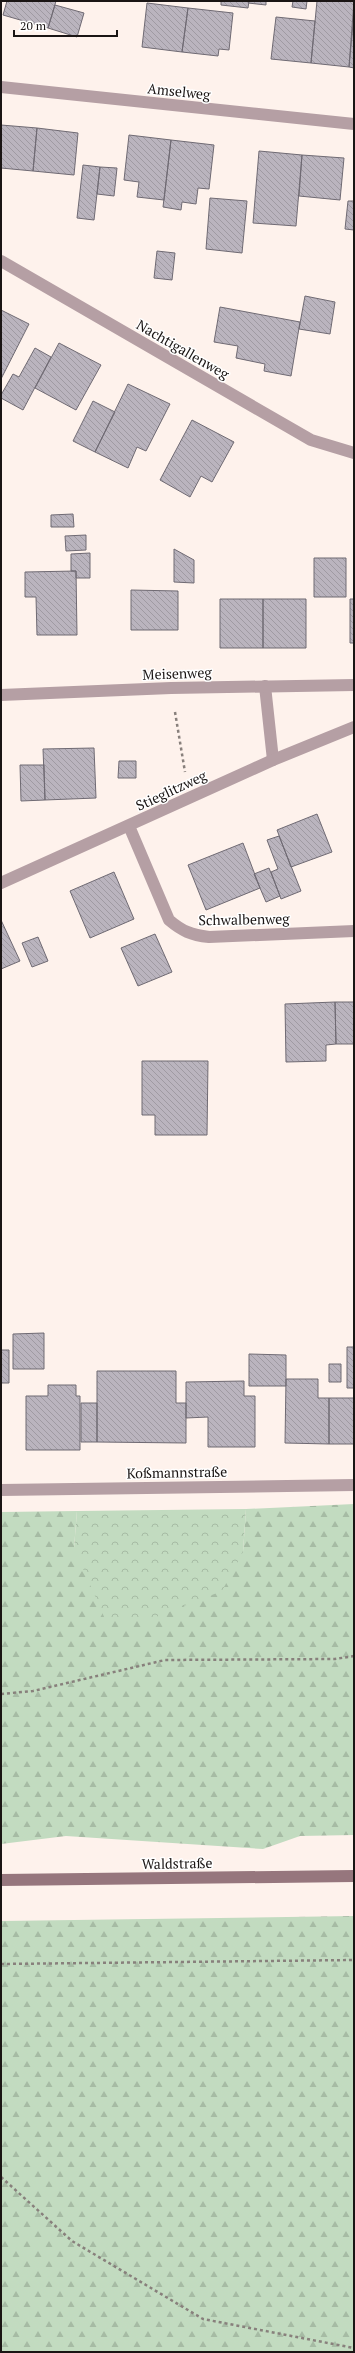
<svg xmlns="http://www.w3.org/2000/svg" width="355" height="2353" font-family="'PT Serif',serif">
<defs>
<pattern id="forest-firs" width="22" height="20" patternUnits="userSpaceOnUse"><rect width="22" height="20" fill="#c2dbc0"/><path d="M5 1l3.5 6h-7zM16 11l3.5 6h-7z" fill="#a6bba4"/></pattern>
<pattern id="park-crowns" width="20" height="18" patternUnits="userSpaceOnUse"><rect width="20" height="18" fill="#c2dbc0"/><path d="M2 6a3 3 0 1 1 6 0M12 15a3 3 0 1 1 6 0" fill="none" stroke="#a6bba4"/></pattern>
<pattern id="building-back-hatch" width="6" height="6" patternUnits="userSpaceOnUse"><rect width="6" height="6" fill="#bab4be"/><path d="M-1 5l2 2M0 0l6 6M5-1l2 2" fill="none" stroke="#9f9aa2"/></pattern>
</defs>
<rect width="100%" height="100%" fill="#fef2ec"/>
<path fill="url(#forest-firs)" d="M354 1504V1835L300 1836 263 1849 66 1836 1 1844V1512L77 1511 74 1548 243 1552 246 1509Z
M354 1916V2352H1V1921Z"/>
<path fill="url(#park-crowns)" d="M246 1509 243 1552 222 1591 151 1619H105L74 1548 77 1511Z"/>
<path fill="url(#building-back-hatch)" stroke="#6f6a73" d="M7 1H56L48 28 3 15Z
M221 1H249L248 8 221 5Z
M249 1H266V5L248 3Z
M293 1H307L306 9 292 7Z
M317 1H354L349 67 311 63Z
M147 3 188 8 182 52 142 47Z
M55 5 84 13 77 37 48 28Z
M188 8 233 13 229 50 219 49 218 56 182 52Z
M354 13V68L349 67Z
M276 17 315 21 311 63 271 59Z
M1 125 37 128 33 171 1 168Z
M37 128 78 133 74 175 33 171Z
M129 135 171 140 164 200 137 197 139 182 124 180Z
M171 140 214 145 209 189 198 188 196 204 182 202 181 210 163 207Z
M259 151 302 155 296 226 253 223Z
M302 155 344 158 340 200 299 196Z
M83 165 100 167 94 220 77 218Z
M100 167 117 168 114 196 97 194Z
M210 198 247 201 242 253 206 249Z
M348 201H354V230L345 229Z
M157 251 175 253 172 280 154 278Z
M305 296 335 302 330 334 299 329Z
M220 307 300 322 291 376 264 371 265 364 236 358 238 346 214 342Z
M1 310 29 324 1 379Z
M59 343 101 365 76 410 35 388Z
M35 348 51 357 23 410 1 398V395L13 374 19 377Z
M128 384 170 404 146 451 137 447 128 468 95 452Z
M93 401 115 412 95 452 73 441Z
M192 420 234 442 212 482 201 476 190 497 160 480Z
M73 514 74 527H51V515Z
M86 535V550L66 551 65 536Z
M174 549 194 560V583L174 582Z
M90 553V578H76V571H71V554Z
M314 558H346V597H314Z
M76 571 77 635H37L36 597H25V572Z
M131 590 178 591V630H131Z
M220 599H263V648H220Z
M263 599H306V648H263Z
M350 599H354V643H350Z
M94 748 96 798 45 800 43 749Z
M119 761H136V778H118Z
M20 765H44L45 800 21 801Z
M317 814 332 852 291 867 277 830Z
M279 836 301 891 281 899 271 872 278 869 267 840Z
M243 843 260 888 206 910 188 865Z
M269 868 280 896 266 902 254 874Z
M114 872 134 919 90 938 70 891Z
M1 920 20 961 1 969Z
M155 934 172 972 138 986 121 948Z
M38 937 48 961 32 967 22 943Z
M335 1002 336 1044 326 1045V1061L286 1062 285 1004Z
M335 1002H354V1044H336Z
M142 1061H208L207 1135H155V1115H142Z
M44 1333V1369H13V1334Z
M347 1347H354V1388H347Z
M1 1350H9V1383H1Z
M249 1354 286 1355V1386H249Z
M329 1364H341V1382H329Z
M97 1371H176V1403H186V1443L97 1442Z
M286 1379H318V1398H329V1444L285 1443Z
M244 1381V1396H255V1447H208V1417L186 1418V1382Z
M48 1385H76V1396H80V1450H26V1396H48Z
M329 1398H354V1444H329Z
M81 1403H97V1442H81Z"/>
<g fill="none" stroke-linecap="round" stroke-linejoin="round">
<path stroke="#88807c" stroke-width="2.5" stroke-dasharray="3 3" stroke-linecap="butt" d="M175 712 185 772
M1 1694 33 1691 165 1660 335 1659 354 1656
M1 1964 354 1960
M1 2177 72 2241 203 2319 354 2348"/>
<path stroke="#b59fa4" stroke-width="12" d="M265 686 273 760
M129 826 169 920C182 931 191 935 209 937L354 931"/>
<path stroke="#b59fa4" stroke-width="12" d="M1 87 354 124
M1 261 311 440 354 453
M1 695 171 688 354 685
M1 883 273 760 354 727
M1 1490 354 1485"/>
<path stroke="#96767d" stroke-width="12" d="M1 1880 354 1876"/>
</g>
<g text-anchor="middle" dominant-baseline="central" stroke-width="3" stroke-linejoin="round" paint-order="stroke">
<g font-size="14" fill="#1a1514" stroke="#fff">
<text transform="translate(179 91) rotate(6)">Amselweg</text>
<text transform="translate(183 349) rotate(30)">Nachtigallenweg</text>
<text transform="translate(177 673) rotate(-2)">Meisenweg</text>
<text transform="translate(171 790) rotate(-25)">Stieglitzweg</text>
<text transform="translate(244 919) rotate(-1)">Schwalbenweg</text>
<text transform="translate(177 1472) rotate(-1)">Koßmannstraße</text>
<text transform="translate(177 1863) rotate(-1)">Waldstraße</text>
</g>
</g>
<rect width="355" height="2353" fill="none" stroke="#1a1514" stroke-width="4"/>
<path d="M14 30v6h103v-6" fill="none" stroke="#1a1514" stroke-width="2"/>
<text x="20" y="30" font-size="12" fill="#1a1514" stroke="#ffffff" stroke-width="3" paint-order="stroke">20 m</text>
</svg>
